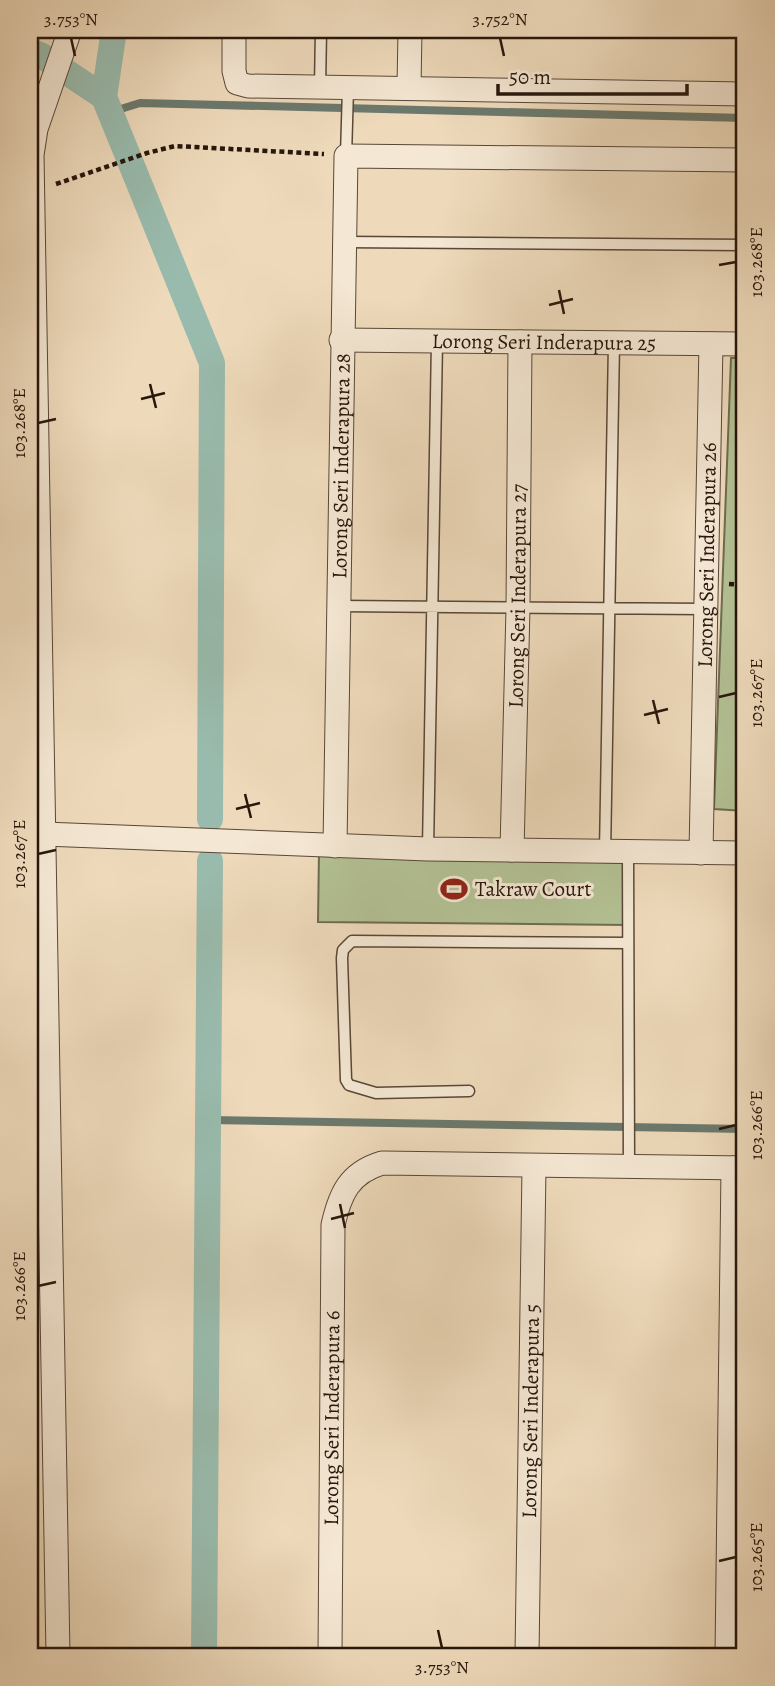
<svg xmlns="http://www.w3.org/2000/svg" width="775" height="1686" font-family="Alegreya,serif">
<rect width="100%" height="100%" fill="#eedabb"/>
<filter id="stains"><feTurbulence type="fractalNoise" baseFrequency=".00286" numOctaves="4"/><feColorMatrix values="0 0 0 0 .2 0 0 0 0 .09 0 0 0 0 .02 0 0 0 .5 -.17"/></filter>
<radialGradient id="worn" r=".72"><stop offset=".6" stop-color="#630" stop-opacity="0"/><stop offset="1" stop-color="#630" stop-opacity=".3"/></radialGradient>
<path fill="#b3c194" stroke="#6d6c50" stroke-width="2" d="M731 358H745V811L714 809Z
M319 852 631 863 627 925 318 922Z"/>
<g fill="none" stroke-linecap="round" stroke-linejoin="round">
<path stroke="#6b796d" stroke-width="8" d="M111 112 140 103 745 118
M209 1120 745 1129"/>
<path stroke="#99bbad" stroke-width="26" d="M30 51 42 56 104 97 212 363 210 819
M104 97 114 30
M204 1656 210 861"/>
<defs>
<path id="service" d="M320 87 321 30
M346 156 348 88
M344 242 745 245
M339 606 705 609
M428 849 437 341
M628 852 629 1167
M605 853 614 343
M469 1091 376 1093 349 1085 346 1080 342 958 343 950 352 941 628 943"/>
<g id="minor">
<path d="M234 30V71L237 83 248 86 745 94"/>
<path d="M409 88 410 30"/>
<path id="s1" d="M341 340 745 344"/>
<path d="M44 834 428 849 745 853"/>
<path id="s2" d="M335 846 346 156 745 160"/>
<path id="s3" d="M512 850 518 608 520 342"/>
<path id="s4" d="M701 853 711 344"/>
<path d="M58 1656 32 155 36 129 70 30"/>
<path id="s5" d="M330 1656 333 1225C340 1194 349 1173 382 1163L745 1168"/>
<path id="s6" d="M527 1656 534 1166"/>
<path d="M727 1656 733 1168"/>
</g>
</defs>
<use href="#service" stroke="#594738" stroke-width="13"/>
<use href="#minor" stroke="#594738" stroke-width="25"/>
<path stroke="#27160c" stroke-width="4.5" stroke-dasharray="5 3.5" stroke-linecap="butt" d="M56 184 147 153 175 146 324 154
M729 584 745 585"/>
<use href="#service" stroke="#f4e7d3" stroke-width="10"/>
<use href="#minor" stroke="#f4e7d3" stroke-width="23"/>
</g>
<path fill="none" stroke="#27160c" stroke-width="2.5" d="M71 38 75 56M500 38 504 56M719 265 736 262M559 290 564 314M549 305 573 299M150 384 156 408M141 399 165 393M38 423 56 419M719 697 736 693M653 700 659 724M644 715 668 709M245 794 251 818M236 809 260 803M38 854 56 850M719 1129 736 1125M340 1204 345 1228M331 1219 354 1213M38 1286 56 1282M719 1561 736 1557M438 1630 442 1648"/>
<defs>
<symbol id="stadium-bare" viewBox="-9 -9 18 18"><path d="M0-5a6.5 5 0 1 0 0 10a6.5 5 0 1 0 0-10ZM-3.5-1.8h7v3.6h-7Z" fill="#8f2418" stroke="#f4e7d3" stroke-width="2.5" paint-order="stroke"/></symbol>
</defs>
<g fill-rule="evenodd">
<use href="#stadium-bare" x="435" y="870" width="38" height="38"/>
</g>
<g text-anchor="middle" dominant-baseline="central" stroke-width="6" stroke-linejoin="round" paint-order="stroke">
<g font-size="21" fill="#27160c" stroke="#f4e7d3">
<text stroke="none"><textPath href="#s1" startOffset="203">Lorong Seri Inderapura 25</textPath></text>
<text stroke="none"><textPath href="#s2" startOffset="380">Lorong Seri Inderapura 28</textPath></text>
<text stroke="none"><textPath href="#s4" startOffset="298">Lorong Seri Inderapura 26</textPath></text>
<text stroke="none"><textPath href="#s3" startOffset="254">Lorong Seri Inderapura 27</textPath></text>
<text stroke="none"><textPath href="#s6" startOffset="245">Lorong Seri Inderapura 5</textPath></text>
<text stroke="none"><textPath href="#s5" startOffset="238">Lorong Seri Inderapura 6</textPath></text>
</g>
<g font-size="21" fill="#27160c" stroke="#f4e7d3" text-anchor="start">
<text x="475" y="889">Takraw Court</text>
</g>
</g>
<rect width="775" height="1686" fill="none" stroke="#eedabb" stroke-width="77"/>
<path d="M498 84v10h189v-10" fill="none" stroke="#27160c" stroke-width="3.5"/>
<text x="509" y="84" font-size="21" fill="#27160c" stroke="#f4e7d3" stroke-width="5" paint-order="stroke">50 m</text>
<rect x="38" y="38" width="698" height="1610" fill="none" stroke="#27160c" stroke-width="2.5"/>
<g font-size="18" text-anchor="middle" fill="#27160c">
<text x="71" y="25">3.753°N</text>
<text x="500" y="25">3.752°N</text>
<text transform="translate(756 262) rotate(-90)" y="6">103.268°E</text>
<text transform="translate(19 423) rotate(-90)" y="6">103.268°E</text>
<text transform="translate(756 693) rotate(-90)" y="6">103.267°E</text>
<text transform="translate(19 854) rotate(-90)" y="6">103.267°E</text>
<text transform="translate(756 1125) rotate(-90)" y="6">103.266°E</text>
<text transform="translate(19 1286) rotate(-90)" y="6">103.266°E</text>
<text transform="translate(756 1557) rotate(-90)" y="6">103.265°E</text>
<text x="442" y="1673">3.753°N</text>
</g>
<rect width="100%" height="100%" filter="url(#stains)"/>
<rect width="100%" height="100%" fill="url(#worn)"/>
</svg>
